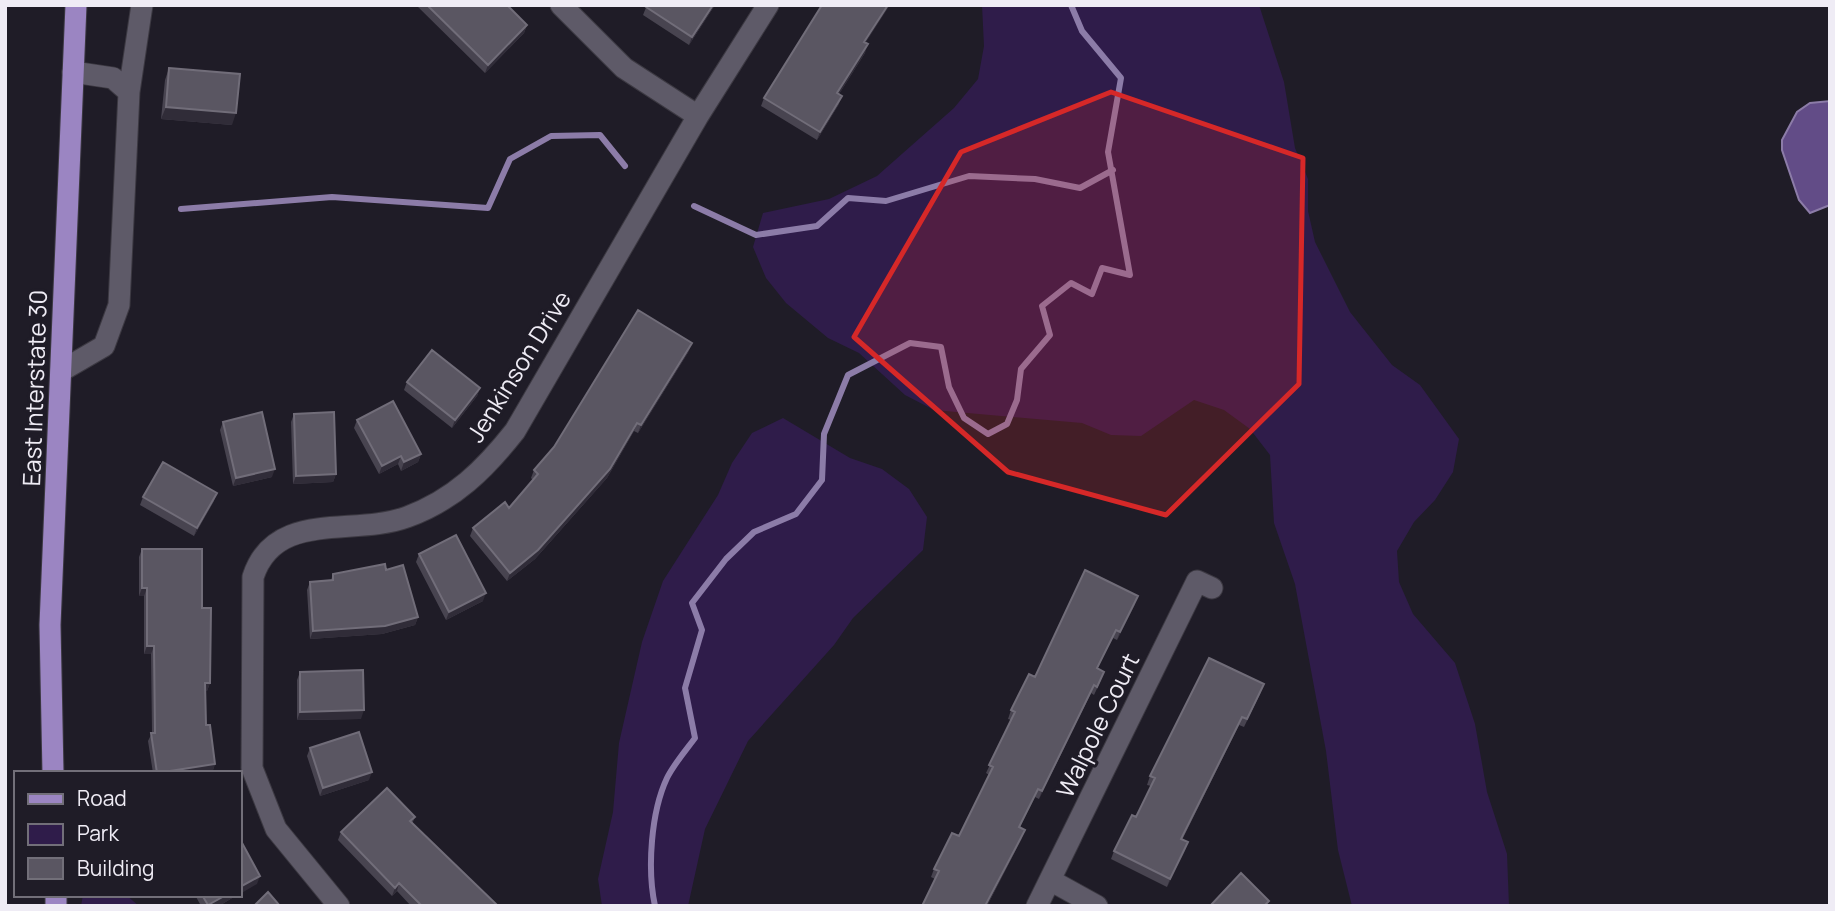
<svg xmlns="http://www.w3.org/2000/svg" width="1835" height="911" font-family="Manrope,sans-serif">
<rect width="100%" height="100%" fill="#1f1c27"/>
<path fill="#2f1c4a" d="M982 5H1259L1284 82 1295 148 1308 179V211L1315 242 1350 312 1392 365 1420 385 1459 439 1453 472 1435 500 1414 522 1397 551 1399 582 1413 614 1455 663 1475 724 1487 792 1507 854 1509 906H1352L1338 850 1326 751 1295 584 1274 523 1270 455 1250 429 1224 410 1194 400 1141 436 1111 435 1082 423 934 410 905 395 859 353 828 338 786 303 766 278 753 247 763 213 829 199 877 176 954 108 978 79 984 46Z
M783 418 850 458 882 469 909 489 927 517 923 550 853 618 834 645 748 741 705 829 688 906H602L598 879 613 812 619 743 642 642 663 581 718 495 732 463 752 433Z
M83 895H126L139 906H81Z"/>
<path fill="#624c87" stroke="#8c7ca8" stroke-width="2" d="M1830 101V205L1810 213 1799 200 1782 150V140L1797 112 1810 103Z"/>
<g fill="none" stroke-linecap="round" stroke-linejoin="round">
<path stroke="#8c7ca8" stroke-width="6" d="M694 206 756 235 817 226 848 198 886 201 969 176 1035 179 1080 188 1113 170
M181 209 332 197 488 208 510 159 551 136 600 135 625 166
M655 906C647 869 651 812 667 778 674 764 686 750 695 738L685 688 702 630 692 603 726 559 754 532 796 514 822 480 824 434 848 375 910 343 941 347 949 387 964 418 988 434 1007 424 1017 400 1021 369 1050 335 1042 306 1071 283 1092 294 1102 268 1130 275 1108 152 1121 78 1082 31 1071 5"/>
<defs>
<path id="minor" d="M561 5 624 68 698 116
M129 92 142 5
M61 371 104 346 119 305 129 92 113 78 73 72
M1050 880 1097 906
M339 906 276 829 252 768 253 577C275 509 353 537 407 517 454 500 485 469 515 431L698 116 768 5
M1037 906 1197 581 1212 588"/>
<path id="major" d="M53 773 50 625 76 5
M56 906V895"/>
</defs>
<use href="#minor" stroke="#3c3942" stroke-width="23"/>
<use href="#major" stroke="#3c3942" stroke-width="23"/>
<use href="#minor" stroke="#5e5a68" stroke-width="21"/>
<use href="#major" stroke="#9b85c2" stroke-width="21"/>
</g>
<path fill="#484450" d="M416 5H507L527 25 524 33 485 73Z
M647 5H715L689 45 643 15Z
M866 43 865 53 839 94V104L817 140 761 106 764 98Z
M169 68 232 125 161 119 165 80Z
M689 351 638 433 634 431 607 478 535 559 507 581 470 536 473 528 509 508 533 480 531 478 534 470Z
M407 382 480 388 477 396 452 428 404 390Z
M294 414 336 474 333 482 293 484 291 422Z
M357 420 421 454 418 462 401 471 398 464 379 474 354 428Z
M223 422 272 477 233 486 220 430Z
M143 497 214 501 194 536 140 505Z
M142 549 202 608 210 683 207 691H205L206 725 215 764 212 773H153L148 741 152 733 151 654H144V596H139V557Z
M419 554 483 601 446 620 416 562Z
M386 570 418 617 415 625 382 634 310 639 307 590 310 582 331 580 333 574Z
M1135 604 1117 640 1113 638 1097 669 1101 680 1094 695 1091 693 1039 799 1035 797 1020 827 1022 838 987 906H922L935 879 931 877 934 869 959 836 989 775 986 773 1011 720 1008 719 1011 710 1035 677Z
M300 672 361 719 297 720V680Z
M1261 692 1244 727 1239 725 1182 840 1188 842 1167 887 1111 859 1114 851 1136 817 1151 786 1147 785 1150 776Z
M310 748 369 780 320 796 307 756Z
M415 817 412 824 496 904 495 906H411L397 891 392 896 338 840 341 832Z
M195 895H237L219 906H201Z"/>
<path fill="#302c38" d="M713 5H715L689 45 692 37Z
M888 5H890L861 50 864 42Z
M527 25 524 33 485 73 488 65Z
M868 44 865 53 834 102 837 93Z
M842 96 839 104 817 140 820 132Z
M166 107 236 113 232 125 161 119Z
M692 343 689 351 638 433 641 425Z
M480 388 477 396 452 428 455 420Z
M637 423 634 431 607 478 535 559 507 581 510 573Z
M421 454 418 462 401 471 404 462Z
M401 456 398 464 379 474 382 466Z
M275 469 272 477 233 486 236 478Z
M336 474 333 482 293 484 296 476Z
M217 493 214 501 194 536 197 528Z
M142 588H147L144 596H139Z
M486 593 483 601 446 620 449 612Z
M1138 596 1135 604 1117 640 1120 632Z
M418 617 415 625 382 634 310 639 313 631Z
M147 646H154L151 654H144Z
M205 683H210L207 691H202Z
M1094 685 1091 693 1039 799 1042 791Z
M364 710 361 719 297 720 300 712Z
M1242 717 1239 725 1178 847 1181 839Z
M215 764 212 773H157Z
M372 772 369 780 320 796 323 788Z
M1025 830 1022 838 987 906H985Z
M1188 842 1185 851 1167 887 1170 879Z
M260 876 257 884 240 894V887Z
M399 883 397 891 392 896 395 888Z
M226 895H237L219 906H208Z"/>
<path fill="#5a5662" stroke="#716d79" stroke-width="2" d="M427 5H507L527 25 488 65Z
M647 5H713L692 37 646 7Z
M822 5H888L864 42 868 44 837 93 842 96 820 132 764 98Z
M169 68 240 74 236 113 166 107Z
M638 310 692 343 641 425 637 423 610 469 538 550 510 573 473 528 505 502 509 508 538 474 534 470 554 447Z
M432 350 480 388 455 420 407 382Z
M393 401 421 454 404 462 401 456 382 466 357 420Z
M262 412 275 469 236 478 223 422Z
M334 412 336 474 296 476 294 414Z
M163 462 217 493 197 528 143 497Z
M456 535 486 593 449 612 419 554Z
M142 549H202V608H211L210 683H205L206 725H210L215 764 157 773 151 733H155L154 646H147V588H142Z
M385 564 386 570 403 565 418 617 385 626 313 631 310 582 333 580V574Z
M1085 570 1138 596 1120 632 1116 630 1097 668 1104 672 1097 687 1094 685 1042 791 1038 789 1019 827 1025 830 985 906H922L939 871 934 869 952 833 959 836 993 767 989 765 1015 712 1011 710 1029 674 1035 677Z
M1209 658 1264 684 1247 719 1242 717 1181 839 1188 842 1170 879 1114 851 1132 815 1136 817 1155 778 1150 776Z
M363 670 364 710 300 712V672Z
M359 732 372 772 323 788 310 748Z
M387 788 415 817 410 821 496 904 494 906H422L399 883 395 888 341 832Z
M240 841H241L260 876 240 887Z
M1241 873 1269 901 1265 905 1266 906H1210Z
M268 892 280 906H254Z
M202 895H226L208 905Z"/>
<path fill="#d62828" fill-opacity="0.2" stroke="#d62828" stroke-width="5" stroke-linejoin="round" d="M1111 92 1303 158 1299 384 1166 515 1008 472 854 337 961 152Z"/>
<g text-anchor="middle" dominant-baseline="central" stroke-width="6" stroke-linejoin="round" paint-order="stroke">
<g font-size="24" fill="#efecf5" stroke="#1f1c27">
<text transform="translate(518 366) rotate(-58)">Jenkinson Drive</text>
<text transform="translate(34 388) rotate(-88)">East Interstate 30</text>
<text transform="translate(1097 725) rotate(-64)">Walpole Court</text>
</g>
</g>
<rect width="1835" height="911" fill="none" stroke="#efecf5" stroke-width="14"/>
<rect x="14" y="771" width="228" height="126" fill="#1f1c27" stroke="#726f79" stroke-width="2"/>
<rect x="28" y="794" width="35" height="10" fill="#9b85c2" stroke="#726f79" stroke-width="2"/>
<text x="77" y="806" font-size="21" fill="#efecf5">Road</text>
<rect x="28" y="824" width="35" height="21" fill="#2f1c4a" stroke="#726f79" stroke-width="2"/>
<text x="77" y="841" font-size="21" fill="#efecf5">Park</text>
<rect x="28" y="858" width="35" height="21" fill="#5a5662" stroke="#726f79" stroke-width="2"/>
<text x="77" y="876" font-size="21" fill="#efecf5">Building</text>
</svg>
